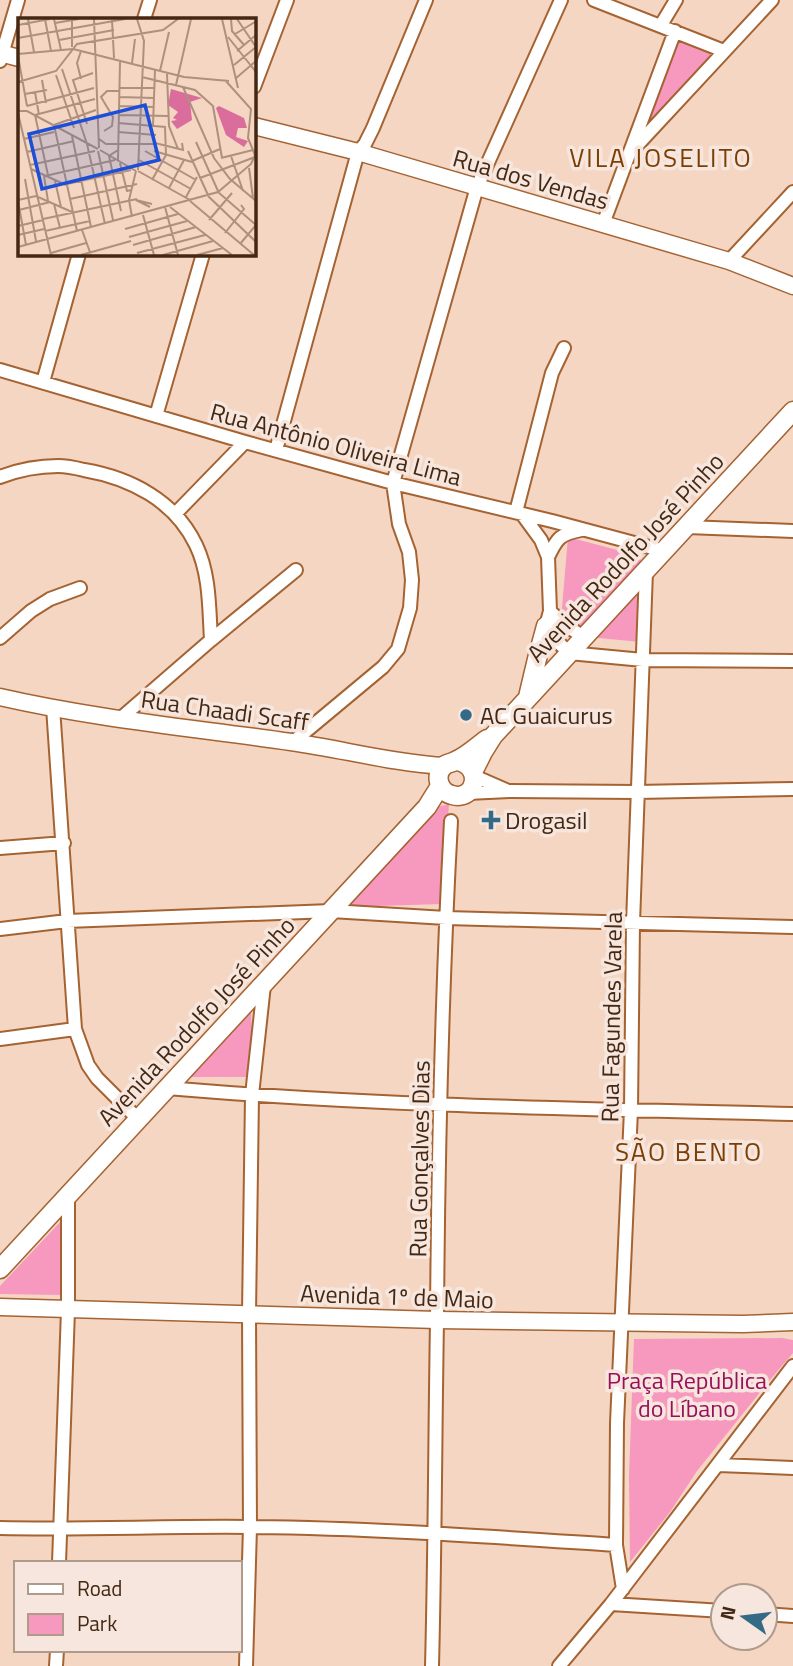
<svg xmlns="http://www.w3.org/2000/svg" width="793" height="1666" font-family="'Titillium Web',sans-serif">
<rect width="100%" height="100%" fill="#f4d6c2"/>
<path fill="#f798bf" d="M678 35 714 51 638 139Z
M568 537 640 556 643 579 641 642 588 637 561 619Z
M449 804 442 904 345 907 429 809Z
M251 1008 253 1077H185Z
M63 1219 61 1295 0 1294V1286Z
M782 1338 793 1340V1353L769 1381 697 1471 670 1512 630 1562 629 1476 634 1339Z"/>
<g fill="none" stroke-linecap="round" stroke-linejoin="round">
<defs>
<path id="minor" d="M594 0 724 51
M144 19 150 0
M661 25 676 0
M0 61 18 0
M254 87 287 0
M629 154 772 0
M603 224 675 31
M729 261 793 192
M0 370 245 442 393 483 552 521 664 551
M43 382 79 254
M156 416 203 254
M276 450 358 152 365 144 373 128 426 0
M0 477C18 470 39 466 58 466 67 466 76 468 84 470 131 478 175 501 196 545 210 574 209 608 211 640
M516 512 552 373 564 348
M175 514 245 442
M522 514 541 540 548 557 550 611 546 626 556 640 569 653 643 660 793 661
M687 527 793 531
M548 557C557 538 560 534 581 530
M550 611 563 624 584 637
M0 638 31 611 50 599 80 588
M53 707 75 1029 88 1065 97 1078 138 1119
M121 718 211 640 296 570
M293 742 383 667 398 649 410 608 412 580 409 552 399 524 393 483 477 187 561 0
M474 776 506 790
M467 793 510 791 637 792 793 789
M0 848 64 843
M0 929 67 921 331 911 446 918 793 927
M0 1039 75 1029
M167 1088C375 1106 584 1109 793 1114
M718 1465 793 1468
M0 1528C83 1530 166 1526 250 1527 372 1528 494 1537 616 1545
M59 1563 68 1310V1195
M623 1589 616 1545 617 1423 631 1110 633 923 646 571
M611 1604 723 1611
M765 1614 793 1616
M56 1666 57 1650
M246 1666 250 1527 249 1314 252 1095 264 985
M432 1666C435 1551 435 1436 437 1321 438 1154 442 988 451 821
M559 1666 611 1604 793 1366"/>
<path id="tertiary" d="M0 53 19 58
M254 126 358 152 729 261 793 286
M0 697C96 719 194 728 291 742 342 749 392 763 444 766
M0 1307 437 1320 743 1324 793 1322"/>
<path id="secondary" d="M528 697 537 659 546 626
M457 761C484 766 476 802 452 795 439 792 433 774 445 765 448 763 452 763 455 761 467 756 477 746 487 739
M473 772 483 752 493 736 793 411
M0 1269 427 807 440 786"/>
</defs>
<use href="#minor" stroke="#a56332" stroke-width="16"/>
<use href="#tertiary" stroke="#a56332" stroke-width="19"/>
<use href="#secondary" stroke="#a56332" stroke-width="21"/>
<use href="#minor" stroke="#fff" stroke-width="12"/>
<use href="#tertiary" stroke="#fff" stroke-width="16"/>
<use href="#secondary" stroke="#fff" stroke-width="18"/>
</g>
<g fill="#356a86" stroke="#f6e6dd" stroke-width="2.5">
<circle cx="466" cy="715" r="7"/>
<path d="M487.5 809.5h7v7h7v7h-7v7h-7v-7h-7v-7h7z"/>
</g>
<g text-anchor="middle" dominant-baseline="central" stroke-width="7" stroke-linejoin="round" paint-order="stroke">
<g font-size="24" fill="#442813" stroke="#f6e6dd">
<text transform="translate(531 179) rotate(16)">Rua dos Vendas</text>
<text transform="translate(336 444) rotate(15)">Rua Antônio Oliveira Lima</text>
<text transform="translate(625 557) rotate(-47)">Avenida Rodolfo José Pinho</text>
<text transform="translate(225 710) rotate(8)">Rua Chaadi Scaff</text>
<text transform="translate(611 1017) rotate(-89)">Rua Fagundes Varela</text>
<text transform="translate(196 1021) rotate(-47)">Avenida Rodolfo José Pinho</text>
<text transform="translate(419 1159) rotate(-89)">Rua Gonçalves Dias</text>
<text transform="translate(397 1296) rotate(2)">Avenida 1º de Maio</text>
</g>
<g font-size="24" fill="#442813" stroke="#f6e6dd" text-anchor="start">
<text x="480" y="715">AC Guaicurus</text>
<text x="505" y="820">Drogasil</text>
</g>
<g font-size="24" fill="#9a0f5c" stroke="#f6e6dd">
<text x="687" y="1380">Praça República<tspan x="687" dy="28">do Líbano</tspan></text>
</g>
<g font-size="26" letter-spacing="2" fill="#7d3e03" stroke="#f6e6dd">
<text x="661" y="157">VILA JOSELITO</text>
<text x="689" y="1151">SÃO BENTO</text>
</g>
</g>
<g transform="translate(18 18)">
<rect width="238" height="238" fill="#f4d6c2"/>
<path d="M153 71 184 80 172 84 174 102 159 111 153 103 159 102 155 100 160 94 150 87ZM201 88 226 100 229 110H220L218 119 230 123 226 129 208 117 198 90Z" fill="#db6d9d"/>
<path fill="none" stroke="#ae907c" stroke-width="2" d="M10 1 16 34M27 1 33 33M36 1 43 32M54 1V29M76 1 81 130M119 1 126 23 120 152M204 1 220 70M213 1 214 13 226 27M219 1 238 29M94 2 96 40M37 5 61 1M0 7 32 1M217 16 237 4M210 19 238 54M0 20 107 1M41 22 96 12M55 31 166 59 211 63M219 33 238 17M0 36 55 31M0 38 9 88M114 45 117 21M216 47 238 29M44 51 69 126 87 206M142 53 151 14M149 56 151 108 160 131M38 57 56 110M124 59 177 72 195 88 204 140M63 61 59 45 63 33M217 61 238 43M24 62 28 85M0 64 38 53 59 26 145 12 160 1M158 67 173 1M165 69 196 140 212 161 238 183M101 70H136M17 74 21 97M7 76 29 72M101 79 136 80M9 88 76 70M101 88 136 89M0 93H9L80 131M0 95 33 237M101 97 150 98M100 105 148 109M69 106 55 62 75 55M135 107 137 52M86 113 94 108 95 99 83 79 89 73H101M100 114 138 117M54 118 73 209M6 121 36 114M81 121 88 126H137M178 124 200 173M137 125 165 132 164 125M82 132 118 153M100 132 91 138 103 193M80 133 95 202M127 133 178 162M136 133 174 144M170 133 190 177M9 134 56 123M213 138 225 173M203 140 235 132M100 142 102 43M121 142 173 171M174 143 202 131M102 145 109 173 113 172M12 147 77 133M231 150 235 180M13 151 48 167M120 153 172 182M30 157 17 97 77 81M26 158 30 183M27 158 97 142M182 160 237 139M7 161 18 223M134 162 148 137 147 109M37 163 43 189M49 166 113 152M151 170 166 142M200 174 238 207M190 178 238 224M168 179 179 159M52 181 119 166M0 182 18 178 54 194M0 183 8 227M172 183 236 237M36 186 42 210M132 189 118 182 134 186M147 189 160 237M152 189 214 237M1 192 32 184M125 197 136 237M114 199 111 182 118 153M25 201 119 181M191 202 214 175M0 208 25 202M107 211 160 196M64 212 73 237M27 213 72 203M59 213 36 107 78 92M207 215 226 191 223 187M0 217 26 211M111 219 169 203M222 226 238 207M115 227 178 209M0 229 200 174 233 146 237 137 230 120 233 91 207 62M33 235 68 225M119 235 187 217M63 237 113 223M145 237 195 223M179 237 205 230"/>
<path fill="#1d4ed8" fill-opacity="0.15" stroke="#1d4ed8" stroke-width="3.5" d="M127 87 141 142 24 171 11 116Z"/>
<rect width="238" height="238" fill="none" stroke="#442813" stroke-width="3.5"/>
</g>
<rect x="14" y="1561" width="228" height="91" fill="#f6e6dd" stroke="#af9a8c" stroke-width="2"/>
<rect x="28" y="1584" width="35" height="10" fill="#ffffff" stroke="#af9a8c" stroke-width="2"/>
<text x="77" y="1596" font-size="21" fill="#442813">Road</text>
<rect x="28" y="1614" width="35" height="21" fill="#f798bf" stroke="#af9a8c" stroke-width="2"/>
<text x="77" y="1631" font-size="21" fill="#442813">Park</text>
<g transform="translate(744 1617) rotate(284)"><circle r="33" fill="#f6e6dd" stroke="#af9a8c" stroke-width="2"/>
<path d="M0-5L12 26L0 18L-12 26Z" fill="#356a86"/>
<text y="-10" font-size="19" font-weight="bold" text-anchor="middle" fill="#442813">N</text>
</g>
</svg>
